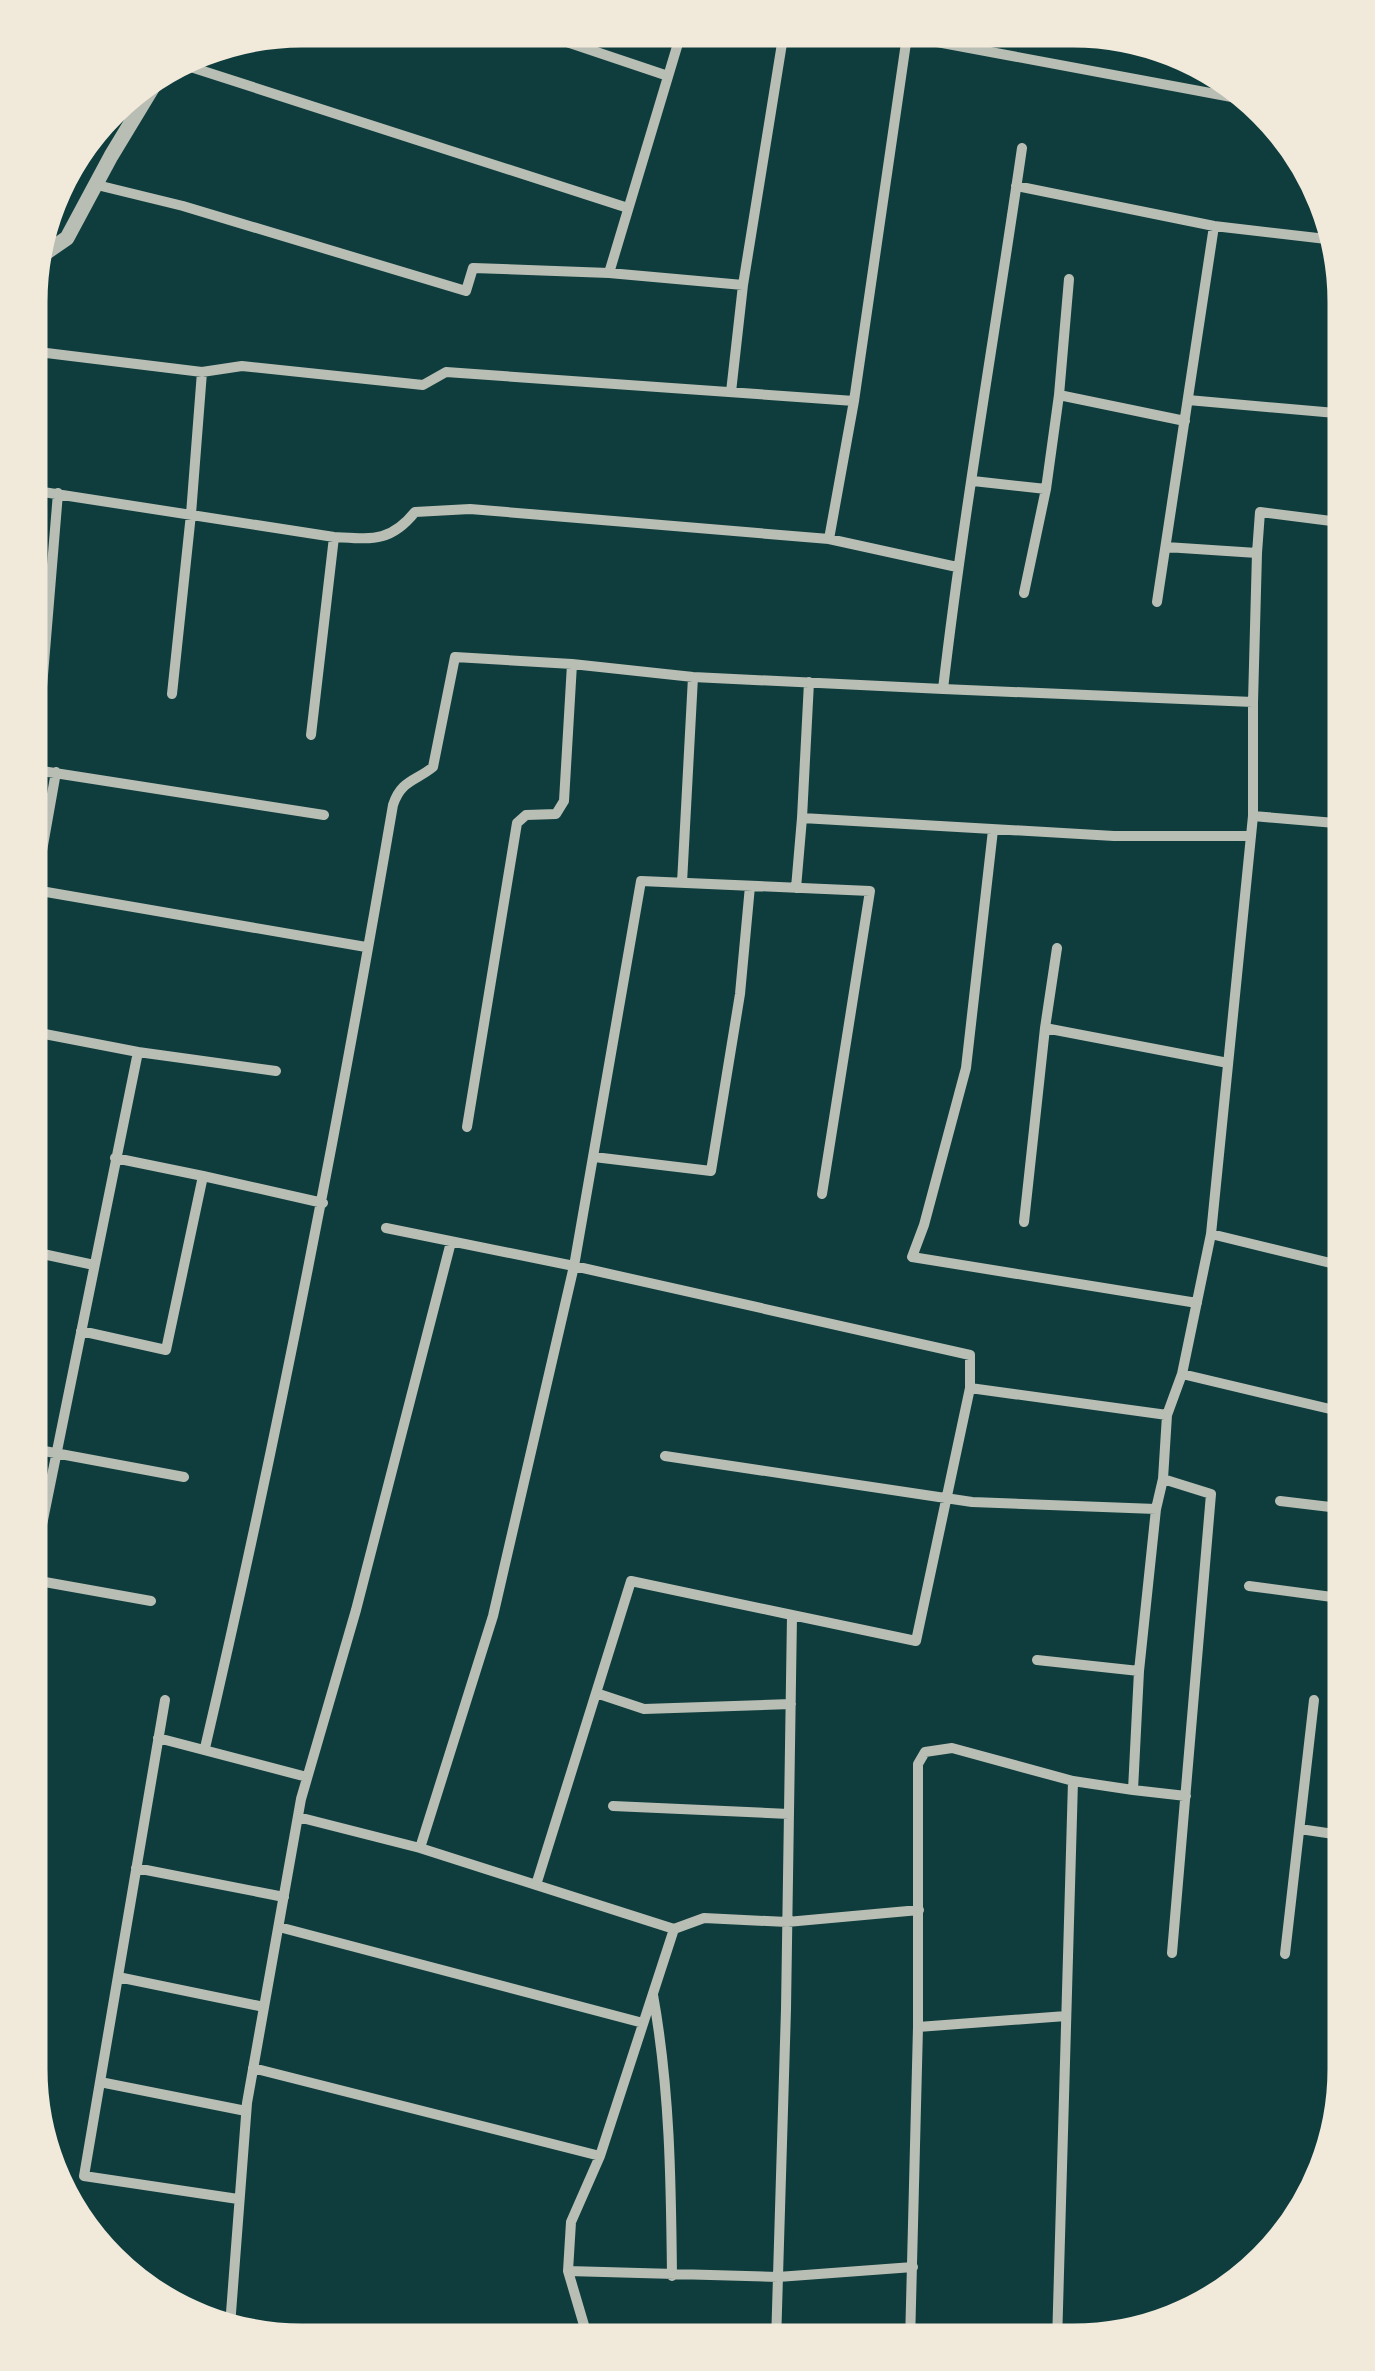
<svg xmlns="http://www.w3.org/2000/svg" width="1375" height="2371" font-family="Quicksand,sans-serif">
<rect width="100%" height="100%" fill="#0f3d3e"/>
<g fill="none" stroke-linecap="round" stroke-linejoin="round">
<path stroke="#b8beb3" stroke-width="10" d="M528 29 668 76
M682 30 609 273 743 285
M878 31 1253 101
M175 62 628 208
M1022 148C996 328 964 508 943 689L1253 702V816
M97 185 183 206 466 291 473 268 609 273
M1016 186 1214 226 1335 240
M30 351 202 372 242 366 423 385 446 372 854 401
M731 392 743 285 784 31
M1059 395 1069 279
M1188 400 1347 414
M973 481 1046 489
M30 490 334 537C371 539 390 543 415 512L470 509 829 539 957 567
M829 539 854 401 907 36
M1166 547 1257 553 1253 702
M1257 553 1260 512 1347 523
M1024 593 1046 489 1059 395 1185 421
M1157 602 1214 226
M809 682 802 818 1114 836H1251
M42 687 58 493
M172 694 191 514 202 372
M311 735 334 537
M29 769 324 815
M993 830 966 1068 924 1225 912 1257 1197 1303
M682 883 693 677
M796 888 802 818
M29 889 366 947
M35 890 56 772
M1057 948 1045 1028 1228 1063
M1339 981 1347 918
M29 1031 138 1052
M467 1127 517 823 526 815 556 814 564 801 572 664
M594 1157 711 1171 740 994 750 886
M203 1176 323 1203
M1024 1222 1045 1028
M386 1228 574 1266 970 1355V1388L1167 1415
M29 1251 94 1265
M1341 1266 1347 1236
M1347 1267 1211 1234 1253 816 1347 824
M81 1331 166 1350 203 1176 115 1158
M1182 1374 1211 1234
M28 1448 184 1477
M665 1456 972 1502 1156 1509 1139 1671 1133 1790 1073 1781
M1163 1479 1211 1494 1172 1953
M1280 1501 1347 1509
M1156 1509 1163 1479 1167 1415 1182 1374 1347 1413
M28 1579 151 1601
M31 1579 138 1052 276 1071
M1249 1586 1347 1599
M792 1615 916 1641 970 1388
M1037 1660 1139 1671
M28 1666 31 1651
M596 1693 644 1709 791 1704
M165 1700 84 2176 238 2199
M158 1738 307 1777
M205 1748C278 1436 339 1121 393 805 401 780 416 781 433 767L455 657 572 664 693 677 943 689
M1133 1790 1186 1796
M613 1806 789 1814
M298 1817 420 1848 674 1929 600 2156 571 2222 568 2271 589 2342
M1300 1829 1347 1836
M420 1848 493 1616 574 1266 641 881 870 891 822 1194
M136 1868 284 1897
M536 1885 631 1581 792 1615 786 2009 776 2343
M279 1927 643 2023
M674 1929 704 1918 787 1922 919 1910
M1285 1954 1314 1700
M118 1977 264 2007
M653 1995C670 2089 671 2181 672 2276
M918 2027 1066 2016
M253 2068 600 2156
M100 2082 246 2111
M568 2271 778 2277 913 2267
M230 2326 247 2103 301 1799 356 1610 451 1242
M910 2343 918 2027V1764L925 1752 952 1748 1073 1781 1057 2343"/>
<path stroke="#b8beb3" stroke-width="15" d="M31 263 67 238 111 156 163 70"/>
</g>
<path d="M0 0H1375V2371H0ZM302 45H1073A257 257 0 0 1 1330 302V2069A257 257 0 0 1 1073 2326H302A257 257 0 0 1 45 2069V302A257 257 0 0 1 302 45Z" fill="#f1e9da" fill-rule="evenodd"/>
<path fill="none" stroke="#f1e9da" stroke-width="5" d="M302 45H1073A257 257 0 0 1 1330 302V2069A257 257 0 0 1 1073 2326H302A257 257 0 0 1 45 2069V302A257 257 0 0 1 302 45Z"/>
</svg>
